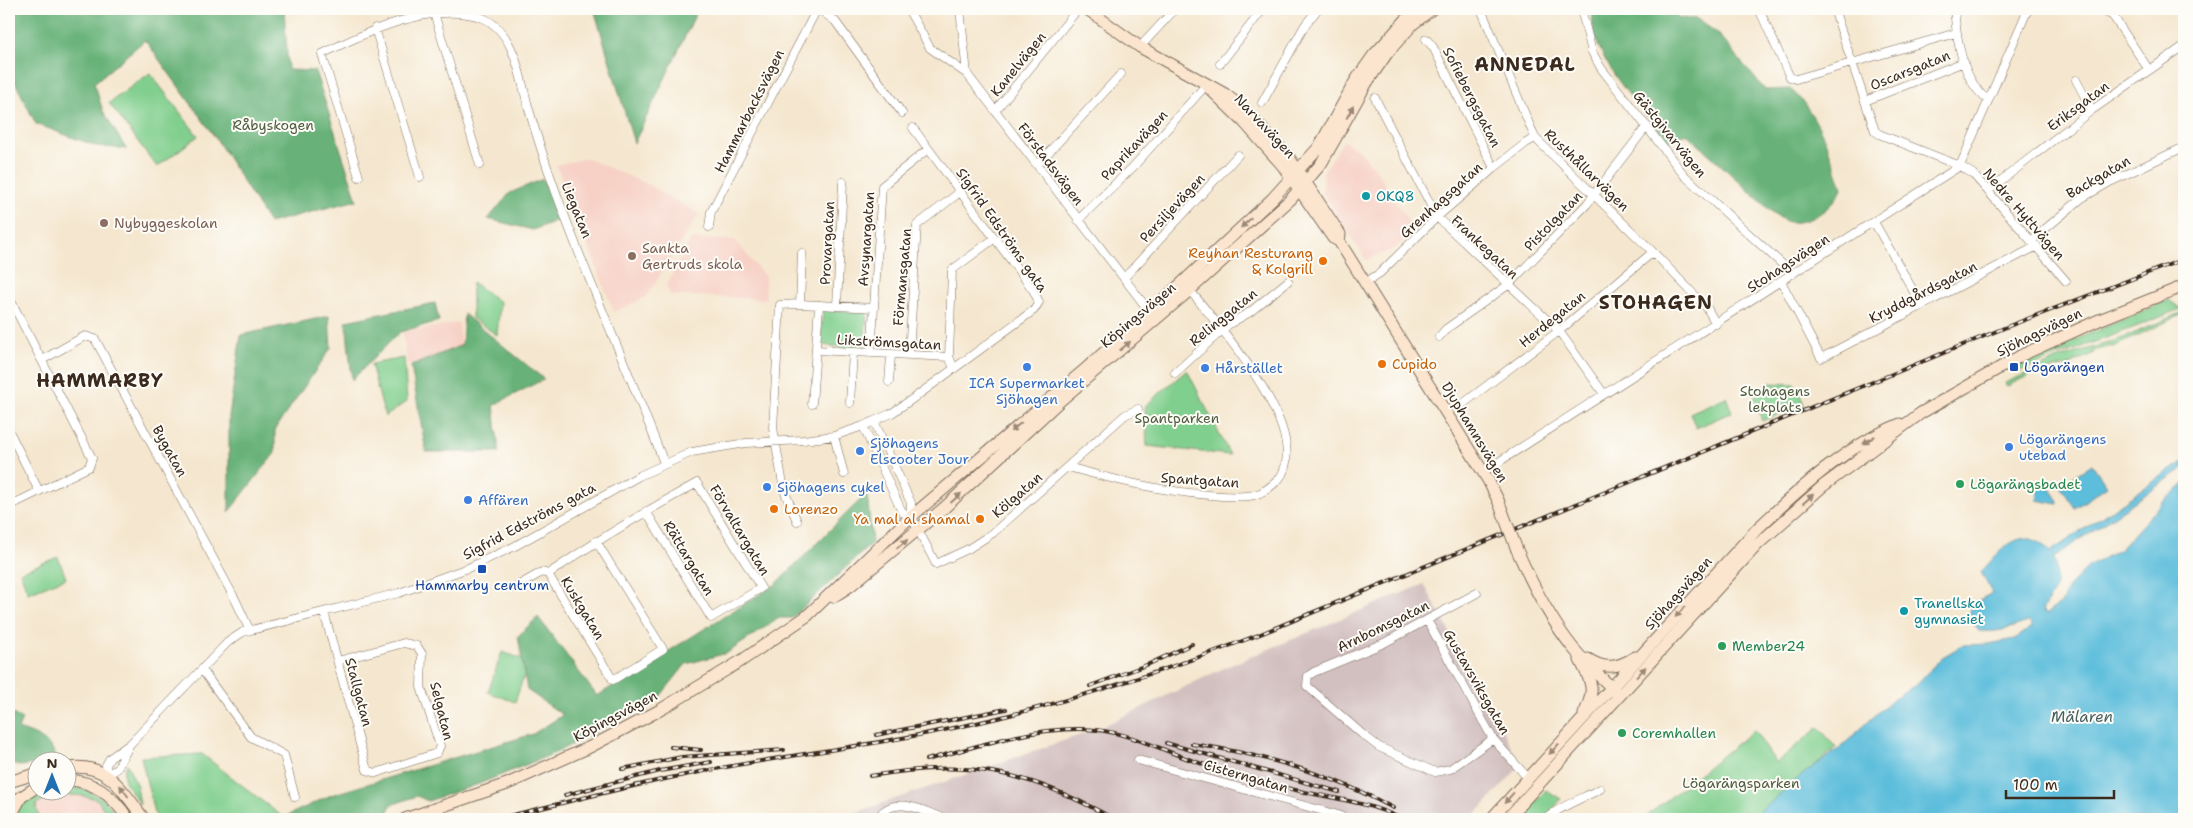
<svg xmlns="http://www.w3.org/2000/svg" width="2193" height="828" font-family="'Shantell Sans',sans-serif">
<rect width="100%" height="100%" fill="#fdfcf7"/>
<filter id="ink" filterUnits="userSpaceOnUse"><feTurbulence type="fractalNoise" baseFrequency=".02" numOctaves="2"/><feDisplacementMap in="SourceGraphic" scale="10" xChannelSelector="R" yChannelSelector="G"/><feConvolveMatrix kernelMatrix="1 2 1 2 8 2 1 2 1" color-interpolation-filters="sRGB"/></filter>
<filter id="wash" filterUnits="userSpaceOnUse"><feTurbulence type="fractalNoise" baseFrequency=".0096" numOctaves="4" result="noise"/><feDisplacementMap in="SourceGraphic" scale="20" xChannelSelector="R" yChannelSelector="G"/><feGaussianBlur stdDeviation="1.12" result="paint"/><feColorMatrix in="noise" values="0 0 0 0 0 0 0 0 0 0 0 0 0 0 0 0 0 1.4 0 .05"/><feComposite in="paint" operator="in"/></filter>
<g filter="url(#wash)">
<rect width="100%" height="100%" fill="#f5e7cf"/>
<path fill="#f7d1c6" d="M1343 141 1359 150 1376 170 1413 229 1396 248 1366 260 1323 193V172Z
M587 158 647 184 699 214 646 297 614 312 556 165Z
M691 239 735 240 765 277 766 299 670 295 666 286Z
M459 323 461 354 407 365 403 332Z
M68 786 91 792 101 798 120 819H13L42 790H68Z"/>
<path fill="#d2bfbf" d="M1424 584 1521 765 1471 819H837L1095 730 1226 667Z"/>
<path fill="#81cf8e" stroke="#5e7c56" d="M150 73 198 136 157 167 109 103Z
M472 282 500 302 497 335 472 318Z
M2169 300 2181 309C2126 332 2070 350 2015 373L2014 371 2020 368 2019 365 2035 357Z
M823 310 867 312 864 349 820 345Z
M2181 313V315L2113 347 2111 346 2093 351 2094 353 2067 366 2032 374 2007 386 2005 383 2066 356 2123 338Z
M404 358 407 401 385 417 371 364Z
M1187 370 1230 455 1147 446 1145 406Z
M1768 383 1795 384 1804 404 1762 421 1754 397Z
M1726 397 1732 412 1696 428 1690 413Z
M58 557 66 578 28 593 20 572Z
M502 652 529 661 515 702 488 692Z
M1819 727 1836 748 1750 819H1643L1754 730 1776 763Z
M202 754 280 815 264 819H159L154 813 141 757Z
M127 764 137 786 140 804C132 792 117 778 127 764Z
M68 786C84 788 107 796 113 812L108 817 98 800C77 792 58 795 37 803L36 808 40 819H13C27 792 39 790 68 790Z
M1546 790 1561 799 1545 819H1521Z"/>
<path fill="#68b279" stroke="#526e4c" d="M9 9H284L288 70 315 71 357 200 269 223 217 140 145 40 94 83 103 111 126 149 96 146 36 124 14 80 9 81Z
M594 9H698L634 143Z
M1593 9H1667L1680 18 1697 19 1717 33 1765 90 1790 89C1818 112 1831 155 1842 188 1835 206 1810 225 1789 222 1783 221 1777 215 1772 212L1686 133 1668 142C1642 109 1585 53 1593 9Z
M543 179 560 219 533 230 488 219 510 193Z
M435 303 439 321 400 332 352 380 346 321Z
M464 314 544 379 494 405 499 452H426L411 366 462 345Z
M329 316 331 348 275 429V453L229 512V416L241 335Z
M867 493 872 543 792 618H779L727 653 686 664 658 699 555 753 479 784 428 801 417 796 391 805 386 816 374 819H280L331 795 533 734 563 715 527 690 518 636 538 617 597 696 776 584Z
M9 712 22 719 18 729C37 735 52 741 57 760H38L37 764 20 766 9 763Z"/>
<path fill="#5dbedb" stroke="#4c747c" d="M2184 461V468L2054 557C2059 586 2058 587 2042 610L2046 614 2062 602 2068 587 2088 567 2120 549 2164 501 2184 484V819H1751L1802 775 1839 749 1894 698 1916 685 1941 658 1963 645 1989 644 2015 639 2032 627 2029 621C2012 628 1998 633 1979 631L1968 619 1972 604 1992 593 1981 572C2001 550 2022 521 2050 552Z
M2092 464 2107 486 2075 508 2060 486Z
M2048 486 2058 501V504L2037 500 2039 487Z"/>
</g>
<g filter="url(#ink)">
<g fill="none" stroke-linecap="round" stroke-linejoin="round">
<defs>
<path id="street" d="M819 9 835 21 902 113
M908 9 930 48 967 74
M960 9 967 74 1153 316
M1481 9 1535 138 1653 252 1707 308 1716 324
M1581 9 1592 52 1601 68 1684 175 1793 274
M1759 9 1787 71 1790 77 1796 79 1956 33
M1834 9 1875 131 1879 134 1960 166 1973 174 2066 281
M1954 9C1957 40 1962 81 1988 100
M2100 9 2113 16 2149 70
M434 13 480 165
M375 28 420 177
M1426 39 1433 47 1494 168
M1140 47 1175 9
M1220 64 1263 9
M2076 80 2092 110
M1375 98 1437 217 1559 331 1604 394
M1865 101 1964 62
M1262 103 1305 25 1318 9
M995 111 1078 9
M1037 165 1121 74
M359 177 322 54C366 32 433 0 483 18 515 32 520 77 528 106 563 229 619 344 664 463
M1989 190 2092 110 2184 46
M1078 220 1133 167 1206 85
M1874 222 1922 306
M709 227 711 212 817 9
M2032 240 2082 198 2108 183 2184 147
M1124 278 1238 155
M1366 282 1380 273 1437 217 1494 168 1526 143 1535 138
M1782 283 1821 358 2037 246
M9 297 92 458 89 467 9 506
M800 304 802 253
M837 306 843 182
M1439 337 1446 329 1508 285 1587 204 1647 126
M816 350 949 357 954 368
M871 353 882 186 928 149
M909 355 917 225 960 192
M949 357 952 270 995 238
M42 360 85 336 95 339 236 601 249 629
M1175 373 1229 324 1250 312 1288 281
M889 382 891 355
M850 403 853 352
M1464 403 1559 331 1653 252
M812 404 819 305
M874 421 911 503V516L936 564 968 549 993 533 1125 415 1138 409
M863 426 902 512 911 516
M9 431 39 491
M834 436 844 474
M1068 467C1115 480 1160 491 1209 495 1223 496 1240 498 1254 495 1264 493 1272 486 1279 479 1315 432 1215 321 1187 287
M1483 472 1960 166 2028 9
M797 521 784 490 773 428 780 305 800 304 874 308
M548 574C596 541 646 511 697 483L761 588 711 618 646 511
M548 574 613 680 663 649 596 541
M514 588 542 572 548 574
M1477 593 1384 643 1314 672 1308 676 1307 686 1362 734 1379 747 1435 772 1450 769 1493 739
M324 612 367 770 376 773 437 753 440 746 421 687 422 654 417 646 404 643 338 661
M1427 620 1493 739 1527 777
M202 670 251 737 284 755 295 797
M130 744 117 769 107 775 106 765 110 758 130 744 228 642 243 632 399 593 468 568 515 546 639 476 692 452 746 443 803 440 834 436 863 426 892 413 918 395 1034 310 1039 302 1033 290 913 128
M1138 760 1338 815 1346 819
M877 819C892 793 924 811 945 819
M1546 819C1558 807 1584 798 1600 789"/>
<path id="secondary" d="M1087 9 1140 47 1225 94 1239 105 1288 156 1340 234 1339 241
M1206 85 1244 122 1283 166 1333 238 1339 241 1488 480 1498 500
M1517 550C1532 584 1549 618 1573 648 1586 664 1602 678 1617 693
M833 597 850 586 944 508 1062 399 1190 290 1291 199 1321 164 1366 84 1388 52 1413 24 1432 9
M1588 659C1605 670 1618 668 1635 657
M1580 660C1592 683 1596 689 1584 714
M68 768C108 762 123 791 144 819
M68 780C95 781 114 797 128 819
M9 782 38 773
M9 805 38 786
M9 819 20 799
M405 819 507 784 590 747 660 710 741 661 807 616 906 521 1082 372 1183 282 1272 199 1319 147 1356 80 1373 56 1416 9
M1491 819 1757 529C1799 489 1846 446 1900 424
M1507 819 1757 545 1823 486 1921 413 2022 355 2099 320 2184 286"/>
</defs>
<use href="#street" stroke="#7c6c5c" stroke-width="9"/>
<use href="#secondary" stroke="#7c6c5c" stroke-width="13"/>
<use href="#street" stroke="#fff" stroke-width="8"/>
<use href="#secondary" stroke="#fce5cf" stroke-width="11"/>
<defs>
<path id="rail" d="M1090 686 1149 664 1192 644
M876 735 1006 709
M1166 743 1339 792
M1192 744C1262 754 1331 774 1393 808
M671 747 701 750
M926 760C976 747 1026 729 1078 729 1126 728 1165 753 1209 766 1240 776 1272 785 1304 792 1339 799 1370 803 1402 819
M622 769 682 757 784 750
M870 776C972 759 1024 770 1114 819
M565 795 660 771 711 762
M496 819C564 803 631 785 700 772 790 754 882 745 972 724 1070 702 1165 671 1258 635L2009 326 2184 259"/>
</defs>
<use href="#rail" stroke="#3b2a1e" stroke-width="4"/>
<use href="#rail" stroke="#fdfcf7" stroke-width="2" stroke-dasharray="5.5" stroke-linecap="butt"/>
<defs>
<path id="secondary-bridge" d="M1498 500 1517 550"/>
</defs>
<use href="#secondary-bridge" stroke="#7c6c5c" stroke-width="13" stroke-linecap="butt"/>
<use href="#secondary-bridge" stroke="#fce5cf" stroke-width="11"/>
</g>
<defs><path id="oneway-solid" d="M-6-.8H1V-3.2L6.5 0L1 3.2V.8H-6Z" transform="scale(1.25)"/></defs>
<g fill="#9c8876">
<use href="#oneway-solid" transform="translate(1350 112) rotate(-61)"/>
<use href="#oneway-solid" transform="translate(1246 223) rotate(137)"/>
<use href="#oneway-solid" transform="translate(1125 346) rotate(-40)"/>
<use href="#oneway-solid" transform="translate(1016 427) rotate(140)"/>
<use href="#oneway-solid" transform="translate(1869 440) rotate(147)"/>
<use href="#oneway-solid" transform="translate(956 498) rotate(-42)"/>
<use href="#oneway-solid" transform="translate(1808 499) rotate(-42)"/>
<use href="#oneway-solid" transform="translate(902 544) rotate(-39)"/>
<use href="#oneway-solid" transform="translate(1680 612) rotate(132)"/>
<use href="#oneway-solid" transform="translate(1641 672) rotate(-48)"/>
<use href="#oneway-solid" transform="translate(1554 749) rotate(133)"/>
<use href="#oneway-solid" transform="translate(124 791) rotate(-127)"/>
<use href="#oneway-solid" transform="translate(1509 798) rotate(131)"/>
</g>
</g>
<g fill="#0f9aa8" stroke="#fdfcf7" stroke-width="2">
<circle cx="1366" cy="196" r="5"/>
<circle cx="1904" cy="611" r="5"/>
</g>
<g fill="#8d6e63" stroke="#fdfcf7" stroke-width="2">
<circle cx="104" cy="223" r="5"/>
<circle cx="632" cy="256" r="5"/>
</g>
<g fill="#e8710a" stroke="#fdfcf7" stroke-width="2">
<circle cx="1323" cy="261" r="5"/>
<circle cx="1382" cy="364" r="5"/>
<circle cx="774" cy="509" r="5"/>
<circle cx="980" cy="519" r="5"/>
</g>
<g fill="#3f7fe0" stroke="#fdfcf7" stroke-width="2">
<circle cx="1027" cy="367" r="5"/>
<circle cx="1205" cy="368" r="5"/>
<circle cx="2009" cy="447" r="5"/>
<circle cx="860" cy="451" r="5"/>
<circle cx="767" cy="487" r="5"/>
<circle cx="468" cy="500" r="5"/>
</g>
<g fill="#1a4fb4" stroke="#fdfcf7" stroke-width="2">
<rect x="2009" y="362" width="10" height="10" rx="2.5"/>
<rect x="477" y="564" width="10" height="10" rx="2.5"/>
</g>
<g fill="#2e9e5b" stroke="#fdfcf7" stroke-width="2">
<circle cx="1960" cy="484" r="5"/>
<circle cx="1722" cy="646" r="5"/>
<circle cx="1622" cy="733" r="5"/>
</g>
<g text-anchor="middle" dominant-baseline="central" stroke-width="4" stroke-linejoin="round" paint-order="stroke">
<g font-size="14" fill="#3b2a1e" stroke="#fdfcf7">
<text transform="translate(1018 64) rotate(-51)">Kanelvägen</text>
<text transform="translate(1910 70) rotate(-22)">Oscarsgatan</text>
<text transform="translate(1472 97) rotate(63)">Sofiebergsgatan</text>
<text transform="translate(2078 106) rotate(-37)">Eriksgatan</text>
<text transform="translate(749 111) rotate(-63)">Hammarbacksvägen</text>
<text transform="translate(1265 126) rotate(47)">Narvavägen</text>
<text transform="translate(1670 134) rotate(51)">Gästgivarvägen</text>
<text transform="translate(1134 145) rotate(-47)">Paprikavägen</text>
<text transform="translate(1051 164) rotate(53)">Förstadsvägen</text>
<text transform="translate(1587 170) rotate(44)">Rusthållarvägen</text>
<text transform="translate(2098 177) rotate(-30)">Backgatan</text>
<text transform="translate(1441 200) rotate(-42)">Grenhagsgatan</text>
<text transform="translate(1172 208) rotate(-47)">Persiljevägen</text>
<text transform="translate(577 210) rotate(68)">Liegatan</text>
<text transform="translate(2024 214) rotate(49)">Nedre Hyttvägen</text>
<text transform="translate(1553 221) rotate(-46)">Pistolgatan</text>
<text transform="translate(1002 230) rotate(55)">Sigfrid Edströms gata</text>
<text transform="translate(866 239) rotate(-86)">Avsynargatan</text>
<text transform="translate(827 243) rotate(-87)">Provargatan</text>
<text transform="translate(1485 247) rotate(43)">Frankegatan</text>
<text transform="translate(1788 263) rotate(-33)">Stohagsvägen</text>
<text transform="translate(902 277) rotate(-85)">Förmansgatan</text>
<text transform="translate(1923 292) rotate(-27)">Kryddgårdsgatan</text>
<text transform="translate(1138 315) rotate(-40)">Köpingsvägen</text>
<text transform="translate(1223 317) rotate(-39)">Relinggatan</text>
<text transform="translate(1552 319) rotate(-39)">Herdegatan</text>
<text transform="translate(2039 332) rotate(-26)">Sjöhagsvägen</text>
<text transform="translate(889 342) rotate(3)">Likströmsgatan</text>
<text transform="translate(1475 432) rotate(59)">Djuphamnsvägen</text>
<text transform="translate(170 451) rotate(61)">Bygatan</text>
<text transform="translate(1200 480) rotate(4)">Spantgatan</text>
<text transform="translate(1017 495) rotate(-41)">Kölgatan</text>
<text transform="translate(529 521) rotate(-28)">Sigfrid Edströms gata</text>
<text transform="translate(740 530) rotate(59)">Förvaltargatan</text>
<text transform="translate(689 558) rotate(59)">Rättargatan</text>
<text transform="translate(1678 593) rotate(-48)">Sjöhagsvägen</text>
<text transform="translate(583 608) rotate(59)">Kuskgatan</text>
<text transform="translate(1383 626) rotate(-26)">Arnbomsgatan</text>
<text transform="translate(1477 682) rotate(60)">Gustavsviksgatan</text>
<text transform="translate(359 692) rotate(75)">Stallgatan</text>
<text transform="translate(442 711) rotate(76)">Selgatan</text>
<text transform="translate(615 716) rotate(-28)">Köpingsvägen</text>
<text transform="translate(1246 776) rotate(16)">Cisterngatan</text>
</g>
<g font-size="14" fill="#505c40" stroke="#fdfcf7">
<text x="273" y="125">Råbyskogen</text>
<text x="1775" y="391">Stohagens<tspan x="1775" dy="16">lekplats</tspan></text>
<text x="1177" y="418">Spantparken</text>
<text x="1741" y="783">Lögarängsparken</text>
</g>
<g font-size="14" fill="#0d838f" stroke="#fdfcf7" text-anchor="start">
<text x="1376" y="196">OKQ8</text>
<text x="1914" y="603">Tranellska<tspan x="1914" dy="16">gymnasiet</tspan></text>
</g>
<g font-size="14" fill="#785e54" stroke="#fdfcf7" text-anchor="start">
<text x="114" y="223">Nybyggeskolan</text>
<text x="642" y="248">Sankta<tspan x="642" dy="16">Gertruds skola</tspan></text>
</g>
<g font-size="14" fill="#c56008" stroke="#fdfcf7" text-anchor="end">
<text x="1313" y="253">Reyhan Resturang<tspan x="1313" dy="16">&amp; Kolgrill</tspan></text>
<text x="1392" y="364" text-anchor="start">Cupido</text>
<text x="784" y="509" text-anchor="start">Lorenzo</text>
<text x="970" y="519">Ya mal al shamal</text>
</g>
<g font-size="14" fill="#164399" stroke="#fdfcf7" text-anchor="start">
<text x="2024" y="367">Lögarängen</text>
<text x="482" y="585" text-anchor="middle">Hammarby centrum</text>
</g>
<g font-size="14" fill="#366cbe" stroke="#fdfcf7" text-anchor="start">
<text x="1215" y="368">Hårstället</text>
<text x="1027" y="383" text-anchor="middle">ICA Supermarket<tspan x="1027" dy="16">Sjöhagen</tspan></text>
<text x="2019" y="439">Lögarängens<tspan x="2019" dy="16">utebad</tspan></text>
<text x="870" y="443">Sjöhagens<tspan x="870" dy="16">Elscooter Jour</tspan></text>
<text x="777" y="487">Sjöhagens cykel</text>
<text x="478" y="500">Affären</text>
</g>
<g font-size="14" fill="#27864d" stroke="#fdfcf7" text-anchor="start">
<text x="1970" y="484">Lögarängsbadet</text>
<text x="1732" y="646">Member24</text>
<text x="1632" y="733">Coremhallen</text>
</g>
<g font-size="15" font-style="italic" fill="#475e60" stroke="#fdfcf7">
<text x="2082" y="717">Mälaren</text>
</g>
<g font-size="19" font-weight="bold" letter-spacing="1" fill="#3b2a1e" stroke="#fdfcf7">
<text x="1525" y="64">ANNEDAL</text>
<text x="1656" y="302">STOHAGEN</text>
<text x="100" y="380">HAMMARBY</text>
</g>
</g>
<rect width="2193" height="828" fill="none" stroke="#fdfcf7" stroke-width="30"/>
<g transform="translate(52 776)"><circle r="24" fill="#fdfcf7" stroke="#afa8a0"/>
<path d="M0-4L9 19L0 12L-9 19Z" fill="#1f6fb2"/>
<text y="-8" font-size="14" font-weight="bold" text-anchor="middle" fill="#3b2a1e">N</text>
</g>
<path d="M2006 790v8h108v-8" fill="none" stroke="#3b2a1e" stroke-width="2.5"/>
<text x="2013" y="790" font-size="15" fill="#3b2a1e" stroke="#fdfcf7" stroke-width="4" paint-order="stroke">100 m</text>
</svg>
